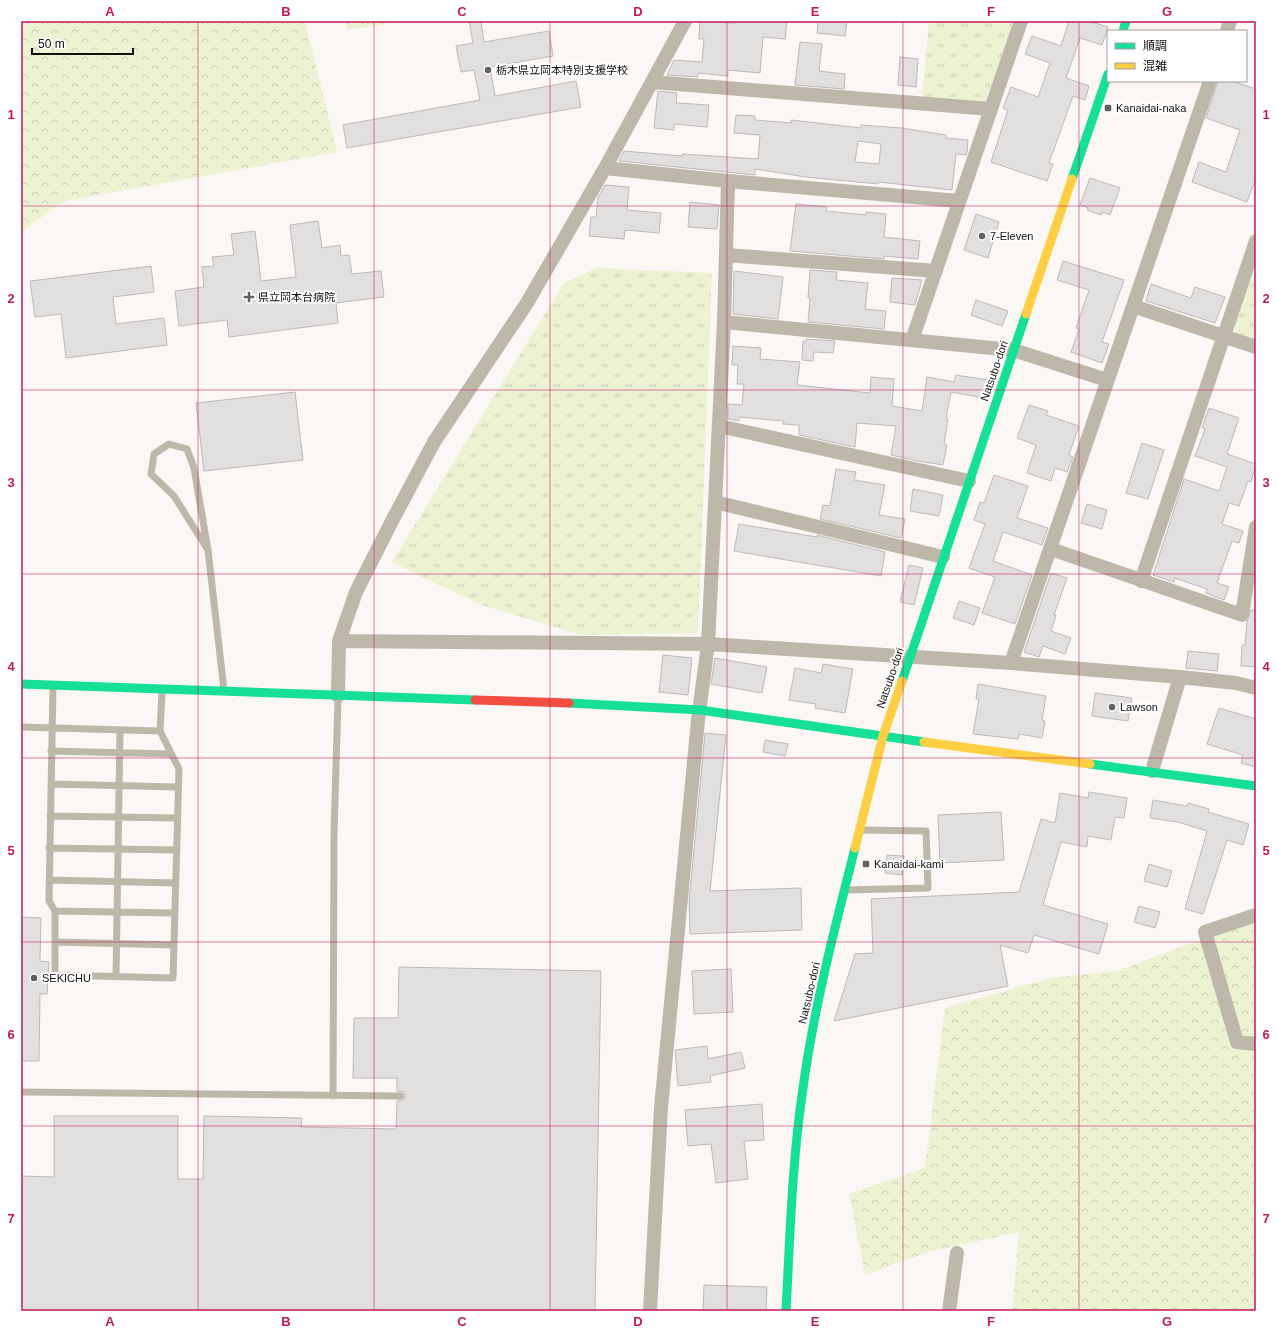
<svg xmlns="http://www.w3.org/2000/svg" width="1277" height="1332" font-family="Arial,'Noto Sans JP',sans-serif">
<defs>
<pattern id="grass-tufts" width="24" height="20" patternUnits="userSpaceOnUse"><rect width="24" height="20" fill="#edf2d3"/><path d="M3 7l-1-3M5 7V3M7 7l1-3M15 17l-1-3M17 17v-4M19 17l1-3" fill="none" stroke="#caceb4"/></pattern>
<pattern id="forest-crowns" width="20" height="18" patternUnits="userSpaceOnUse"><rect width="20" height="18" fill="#edf2d3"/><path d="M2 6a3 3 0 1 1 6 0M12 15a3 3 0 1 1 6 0" fill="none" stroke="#caceb4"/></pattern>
</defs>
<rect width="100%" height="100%" fill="#fbf7f4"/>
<path fill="url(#grass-tufts)" d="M929 21 1016 23 988 104 922 99Z
M597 268 712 273 698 633 582 635 481 605 392 562 564 283Z
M1250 279H1256V342L1238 336 1234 326Z"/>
<path fill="url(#forest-crowns)" d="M21 21H305L337 152 64 201 21 232Z
M346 21H405L347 30Z
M1256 919V1311H1012L1019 1232 928 1252 865 1275 849 1194 925 1168 945 1008 1050 978 1117 971Z"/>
<path fill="#e2dfdf" stroke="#bdb9b9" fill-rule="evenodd" d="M469 21H481L484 42 549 31 553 56 490 67 495 96 576 81 581 107 347 148 343 125 480 100 474 70 461 72 456 46 473 43Z
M700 21 736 23V21H787L785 39 763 37 760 73 728 70V76L698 73V77L667 75 674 60 702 62 704 39H699Z
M818 21H847L845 36 817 33Z
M1069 21H1089L1108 27 1102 45 1080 38 1066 78 1089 86 1085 100 1073 96 1049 163 1053 164 1047 181 991 162 1008 110 1003 108 1011 87 1038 97 1050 63 1025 54 1032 36 1061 46Z
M800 42 822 44 819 71 845 74 844 89 795 85Z
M900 57 918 59 916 87 898 85Z
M1218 81H1232L1256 89V178L1247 202 1192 182 1199 162 1226 172 1240 130 1206 118Z
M658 91 677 93 676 103 709 105 707 127 674 124V130L654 128Z
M736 115 755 116V120L791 123V120L861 128V125L902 128 946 135V138L968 140 967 152 966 155 956 154 952 190 879 182 878 184 806 177 755 169V175L619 161 624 151 682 156V154L758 159 760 135 734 133ZM858 141 881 144 879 164 855 162Z
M1090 178 1120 188 1110 215 1102 212 1101 215 1087 210 1088 208 1080 205Z
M605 185 629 187 627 210 661 213 659 233 625 230 624 239 589 236 591 217H596L598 197Z
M690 202 719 205 717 229 688 227Z
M796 204 827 207 826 211 866 215V212L886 214 884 237 920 241 918 259 884 256V259L790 251Z
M976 214 999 222 988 258 964 250Z
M318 221 322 248 340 245 341 256 349 255 352 274 381 271 384 297 336 303 338 323 229 337 227 320 179 326 175 291 204 287 202 267 214 266 212 257 234 255 231 234 255 231 261 281 296 277 290 225Z
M1063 261 1124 280 1102 342 1109 344 1102 363 1071 352 1079 329 1076 328 1089 290 1057 280Z
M151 266 154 292 113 297 116 324 164 318 167 345 66 358 61 314 35 317 30 281Z
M810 270 837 272 836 280 868 283 865 309 886 311 884 329 808 322 810 299 808 298Z
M734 271 783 277 778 319 733 314Z
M892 278 922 280 915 305 890 302Z
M1151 284 1191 298 1195 287 1225 297 1215 323 1146 301Z
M976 300 1008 311 1002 326 971 315Z
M806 339 835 341 833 353 814 352 813 361 802 360 803 341 806 342Z
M733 346 761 348 760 359 800 362 797 385 870 393 871 377 894 379 892 406 922 411 927 377 954 382 956 375 988 380 985 398 951 392 946 418 948 419 944 444 947 445 943 465 918 461 891 455 896 426 857 423 855 447 799 435V425L783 424V421L739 417V421L728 419V404L742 405 744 384H737L738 365H732Z
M295 392 303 460 204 471 196 403Z
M1029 405 1048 411 1046 415 1079 426 1069 455 1073 457 1067 472 1055 468 1051 481 1027 473 1036 445 1017 438Z
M1209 408 1239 418 1227 454 1256 464 1251 482 1248 481 1239 506 1229 503 1222 524 1243 531 1239 543 1232 541 1217 583 1229 587 1224 600 1206 593 1207 589 1175 578 1174 582 1153 575 1184 479 1219 491 1227 467 1195 456 1205 429 1202 428Z
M1142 443 1164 450 1148 499 1126 493Z
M836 469 856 472 854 480 885 485 879 515 905 519 901 538 820 519 823 505 830 506Z
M994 475 1028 486 1017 518 1048 528 1042 545 1003 532 993 561 1032 575 1015 624 982 613 995 577 969 568 985 524 974 520 980 502 984 503Z
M913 489 943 495 939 516 910 511Z
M1087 504 1107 510 1102 529 1081 523Z
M739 524 817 537V535L885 552 881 576 734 551Z
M909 565 923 568 914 605 900 602Z
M1051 573 1067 578 1054 615H1056L1051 631 1071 638 1065 654 1043 646 1039 657 1024 652Z
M959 601 980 608 974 625 953 618Z
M1251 610H1256V667L1241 666 1242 645H1245L1247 622Z
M1188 651 1219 654 1217 671 1186 668Z
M663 655 692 658 688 695 659 692Z
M715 658 767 667 762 693 711 684Z
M823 664 853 669 845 713 815 708 816 704 789 700 795 668 821 673Z
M978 684 1046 696 1042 720 1045 721 1042 738 1019 734 1018 739 973 734 979 699H976Z
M1095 693 1132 698 1128 721 1092 716Z
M1219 708 1256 719V767L1241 763 1243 755 1207 744Z
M705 733 726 735 710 891 801 888 802 930 690 934 689 902Z
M765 740 788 744 785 756 763 752Z
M1089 792 1127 798 1124 818 1115 817 1111 840 1088 836 1087 847 1061 842 1043 905 1108 924 1099 954 1034 935 1028 953 1000 945 1008 986 834 1021 855 954 873 953 871 899 1019 892 1041 819 1055 823 1060 793 1088 798Z
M1153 800 1187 806 1188 803 1209 809 1208 812 1249 824 1243 845 1227 840 1203 914 1185 909 1207 831 1178 822 1150 818Z
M1001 812 1004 860 940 863 938 815Z
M887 855 904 856 902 875 885 873Z
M1149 864 1172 871 1167 887 1144 881Z
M1139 906 1160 912 1155 928 1134 922Z
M21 917 41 918 40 961 49 962 47 994H40L39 1061H21Z
M399 967 601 971 595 1311H21V1176L54 1177V1116H178V1179H203L204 1116 302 1118 301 1127 396 1129 397 1101 403 1100 406 1096 404 1092 397 1091V1078H353L354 1018H398Z
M731 969 733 1012 694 1014 692 971Z
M707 1046 708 1059 741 1052 745 1068 710 1076 711 1082 678 1086 675 1050Z
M762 1104 764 1140 744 1141 748 1179 716 1183 711 1144 688 1146 685 1110Z
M704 1285 767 1287 766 1311H703Z"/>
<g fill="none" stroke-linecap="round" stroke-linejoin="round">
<path stroke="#bdb8aa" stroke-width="7" d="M208 550 194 468 187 449 169 444 154 454 151 474 174 496 208 550 224 690
M53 687 49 901 55 911V975L173 978 179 769 160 731 162 692
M21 727 160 731
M51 751 171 754
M51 784 178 787
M50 816 177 818
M49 848 177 850
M49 880 176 883
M845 890 928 888 926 831 861 830
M55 911 175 913
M55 942 174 945
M116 977 120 730
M21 1092 401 1096
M333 1096 334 834 338 698"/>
<path stroke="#bdb8aa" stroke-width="14" d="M1227 31 1230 21
M652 82 991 109
M605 168 728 181 959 201
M726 255 936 271
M1133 306 1256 347
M724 322 1013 350 1107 380
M912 340 1021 21
M719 426 969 481
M715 502 943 557
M1051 549 1242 615 1256 527
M1141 581 1256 241
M339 641 708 644 1011 663 1180 677 1152 771
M1011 663 1210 81
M1180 677 1236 683 1256 688
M338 696 339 641 356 592 393 519 434 442 527 303 605 168 685 21
M1256 915 1205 932 1237 1042 1256 1044
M650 1311 661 1108 698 720 708 644 724 322 728 181
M949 1311 957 1253"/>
<path stroke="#16e098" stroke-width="9" d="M1123 31 1126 21
M1072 179 1108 74
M902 681 1026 314
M21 684 475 700
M569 703 700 710 924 742
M1090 764 1256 786
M786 1311C790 1236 792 1162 803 1088 814 1007 835 927 855 848"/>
<path stroke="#ffcf43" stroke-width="9" d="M1026 314 1072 179
M924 742 1090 764
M855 848 883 736 902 681"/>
<path stroke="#f24e42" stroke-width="9" d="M475 700 569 703"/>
</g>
<path fill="none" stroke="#c2185b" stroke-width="1" stroke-opacity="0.55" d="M198 21V1311M374 21V1311M550 21V1311M727 21V1311M903 21V1311M1079 21V1311M21 206H1256M21 390H1256M21 574H1256M21 758H1256M21 942H1256M21 1126H1256"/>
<g fill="#64605e" stroke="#fff" stroke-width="1.5">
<circle cx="488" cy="70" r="4"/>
<rect x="1104" y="104" width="8" height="8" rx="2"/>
<circle cx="982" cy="236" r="4"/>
<path d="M247 291h4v4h4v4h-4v4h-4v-4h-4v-4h4z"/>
<circle cx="1112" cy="707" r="4"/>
<rect x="862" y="860" width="8" height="8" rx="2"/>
<circle cx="34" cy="978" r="4"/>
</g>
<g text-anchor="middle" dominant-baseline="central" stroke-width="4" stroke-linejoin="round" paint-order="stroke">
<g font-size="11" fill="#120f0d" stroke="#fff" text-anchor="start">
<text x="496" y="70">栃木県立岡本特別支援学校</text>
<text x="1116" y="108">Kanaidai-naka</text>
<text x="990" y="236">7-Eleven</text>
<text x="258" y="297">県立岡本台病院</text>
<text x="1120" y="707">Lawson</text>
<text x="874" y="864">Kanaidai-kami</text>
<text x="42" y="978">SEKICHU</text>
</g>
<g font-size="11" fill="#120f0d" stroke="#fff">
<text transform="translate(994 371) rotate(-71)">Natsubo-dori</text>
<text transform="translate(890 678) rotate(-71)">Natsubo-dori</text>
<text transform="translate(809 993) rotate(-77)">Natsubo-dori</text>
</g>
</g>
<rect width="1277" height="1332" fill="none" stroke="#ffffff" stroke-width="44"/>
<rect x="1107" y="30" width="140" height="52" fill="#ffffff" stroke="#a09f9e"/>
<rect x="1115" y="43" width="20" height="6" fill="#16e098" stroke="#a09f9e"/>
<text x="1143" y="50" font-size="12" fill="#120f0d">順調</text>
<rect x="1115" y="63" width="20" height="6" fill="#ffcf43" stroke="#a09f9e"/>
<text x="1143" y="70" font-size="12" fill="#120f0d">混雑</text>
<path d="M32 48v6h101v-6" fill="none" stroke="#120f0d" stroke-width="2"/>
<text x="38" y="48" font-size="12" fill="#120f0d" stroke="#ffffff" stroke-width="3" paint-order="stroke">50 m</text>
<rect x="22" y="22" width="1233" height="1288" fill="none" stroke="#c2185b" stroke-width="1.5"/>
<g font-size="13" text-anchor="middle" font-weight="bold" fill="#c2185b">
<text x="110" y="16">A</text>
<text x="286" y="16">B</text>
<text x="462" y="16">C</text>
<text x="638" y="16">D</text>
<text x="815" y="16">E</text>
<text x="991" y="16">F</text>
<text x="1167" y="16">G</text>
<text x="11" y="119">1</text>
<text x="1266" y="119">1</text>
<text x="11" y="303">2</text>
<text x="1266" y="303">2</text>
<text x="11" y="487">3</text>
<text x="1266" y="487">3</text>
<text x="11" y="671">4</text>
<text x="1266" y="671">4</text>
<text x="11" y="855">5</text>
<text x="1266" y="855">5</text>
<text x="11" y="1039">6</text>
<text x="1266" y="1039">6</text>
<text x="11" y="1223">7</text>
<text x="1266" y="1223">7</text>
<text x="110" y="1326">A</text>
<text x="286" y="1326">B</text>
<text x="462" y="1326">C</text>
<text x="638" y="1326">D</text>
<text x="815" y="1326">E</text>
<text x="991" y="1326">F</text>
<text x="1167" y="1326">G</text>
</g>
</svg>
